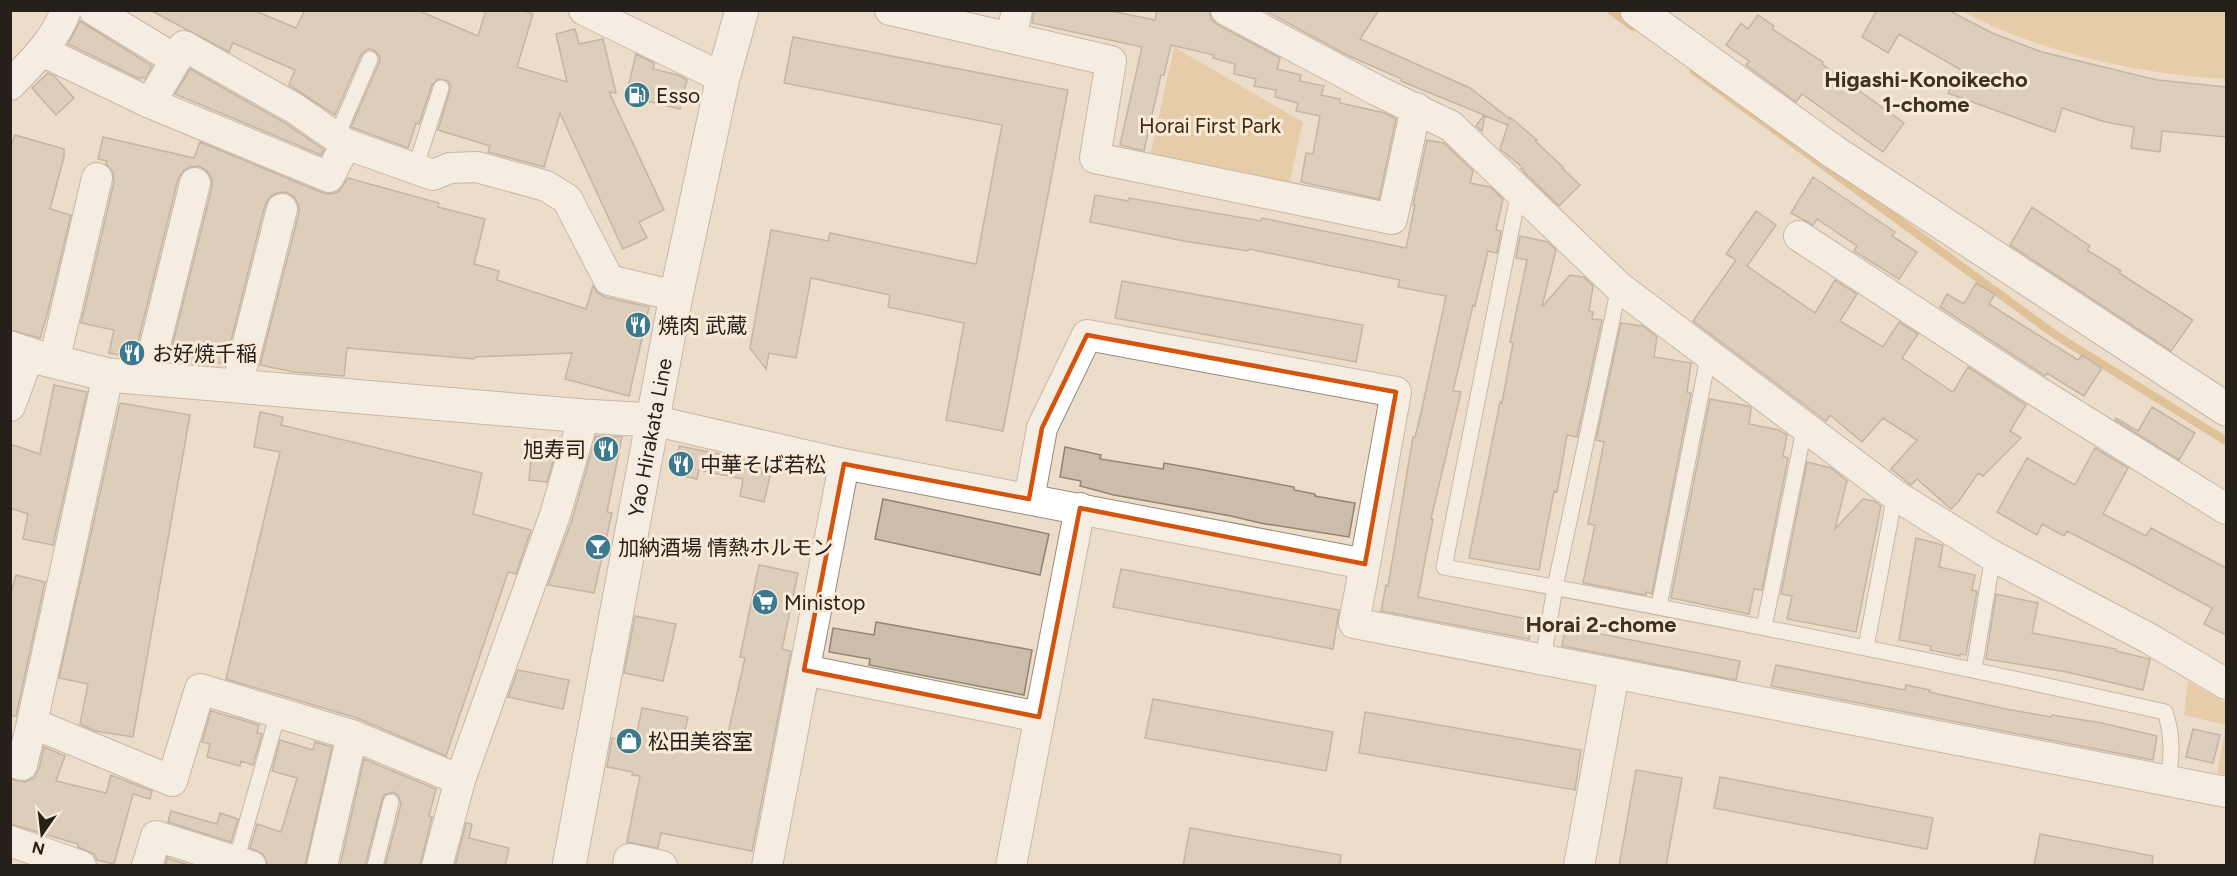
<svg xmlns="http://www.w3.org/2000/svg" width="2237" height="876" font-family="Figtree,'Noto Sans JP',sans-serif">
<rect width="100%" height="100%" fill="#ecddca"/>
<path fill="#e1b884" d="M1961 11H2226V79C2136 74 2042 53 1961 11Z
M1174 47 1303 122 1288 191 1149 162Z
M2188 681 2226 703V725L2184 715Z
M2226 726V775L2217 773Z"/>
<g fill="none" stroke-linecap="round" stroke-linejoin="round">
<path stroke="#d39f5b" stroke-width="8" d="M1610 10 1633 27
M1694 71 2057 336 2226 441"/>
</g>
<path fill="#cbbdab" stroke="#928473" stroke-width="1.5" d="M150 10H253L296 28 305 10H417L478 36 486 10H522L533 14 517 67 567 82 556 34 575 29 579 44 603 39 616 93 609 92 664 210 639 222 647 238 623 249 560 113 544 167 488 152 490 146 438 130 451 87 448 81 438 79 432 85 419 124 416 123 408 148 351 127 379 63 380 57 374 50 368 49 361 55 335 115 289 85 295 70 233 43 229 52Z
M1034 10H1106L1155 20 1157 10H1209L1211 19 1218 25 1280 58 1277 69 1301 75 1300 81 1324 86 1321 95 1340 99V103L1385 113 1396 119 1379 199 1301 182 1306 153 1313 154 1320 116 1296 111 1298 103 1275 97 1276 90 1254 86 1256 79 1234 74 1235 64 1213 58 1214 55 1171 45 1164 75H1161L1144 151 1120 145 1142 47 1032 23Z
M1264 10H1379L1360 39 1470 88 1510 119V117L1537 140 1535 141 1563 167 1562 168 1580 185 1559 206 1521 169 1523 168 1500 149 1508 125 1485 116 1482 131 1476 126 1484 115 1401 81 1402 79 1347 55Z
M1877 10H1948L1992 33 2042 52 2157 80 2226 87V137L2162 131 2160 152 2131 148 2134 127 2105 122 2062 108 2055 132 1948 93 1961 70 1899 34 1888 53 1862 37Z
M1758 15 1774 26 1772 29 1823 62 1822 64 1904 123 1883 152 1802 94 1796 102 1746 65 1749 61 1726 45 1741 23 1748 29Z
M80 21 152 66 145 79 142 77 140 79 68 44Z
M793 37 1068 90 1003 431 946 420 964 323 888 307 890 295 811 278 796 358 769 353 766 369 750 348 771 230 828 241 830 233 976 264 1002 125 784 83Z
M636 54 654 63 653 69 678 75 687 80 680 109 626 96Z
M190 69 285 123 324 150 321 155 175 94Z
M48 73 54 76 74 98 56 115 32 88Z
M15 135 64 149V157L50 209 71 215 47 315 40 338 10 330V149Z
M103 137 194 158 200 142 323 193 330 194 338 192 348 178 439 203 438 207 485 219 474 264 499 271 497 280 586 309 593 286 598 293 605 297 649 307 629 396 565 379 572 353 475 357 474 359 347 348 344 376 294 372 260 365 299 213V205L294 197 286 192 277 193 270 197 265 205 225 364 204 360 203 364 169 359 212 187V179L207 171 199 166 190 167 183 171 178 179 134 358 109 353 114 330 81 323 114 182 113 172 106 164 107 161 98 159Z
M1427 140 1444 143 1473 171 1470 183 1490 187 1503 199 1496 230 1501 231 1497 253 1488 251 1475 306 1473 305 1453 391 1461 392 1431 519H1433L1418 597 1532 620 1529 639 1381 611 1386 585 1388 586 1413 437H1415L1421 413 1446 296 1398 287 1400 280 1249 249 1248 251 1184 241 1090 222 1095 195 1128 201 1129 198 1261 221 1262 218 1406 248 1415 205H1413Z
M1813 177 1895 232 1892 236 1917 252 1899 279 1854 251 1857 246 1817 219 1813 225 1791 213Z
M2032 207 2090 246 2087 250 2121 271 2119 273 2193 320 2171 351 2010 245Z
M1756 211 1776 225 1747 266 1815 313 1835 280 1857 294 1840 321 1883 347 1899 322 1918 334 1902 358 1953 392 1968 367 2026 405 2010 431 2021 438 1983 476 1978 473 1959 501 1951 509 1917 479 1911 485 1891 469 1917 440 1883 418 1862 442 1830 415 1826 421 1818 415 1693 321 1736 260 1726 254Z
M1520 236 1548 242 1556 250 1542 307 1570 275 1584 277 1593 286 1589 311 1593 312 1592 319 1602 320 1577 437 1567 435 1557 492 1554 491 1539 570 1469 558 1500 402 1502 403 1513 343 1510 342 1527 260 1516 258Z
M1122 281 1363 325 1356 362 1115 318Z
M1976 283 1995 294 1989 304 2078 360 2082 355 2102 368 2084 396 2047 373 2045 376 1940 307 1947 294 1964 304Z
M1621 323 1643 326 1657 337 1654 357 1691 363 1687 392 1691 393 1652 594 1646 592V595L1583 583 1595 525 1588 524 1604 442 1596 440Z
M54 385 87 392 53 545 23 539 28 514 10 508V444L40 454Z
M1710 399 1748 406 1751 408 1749 424 1779 430 1787 435 1783 456 1788 458 1762 590 1754 589 1749 614 1671 598Z
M120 403 190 415 133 737 95 731 80 724 88 684 59 678Z
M2152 407 2195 433 2179 460 2115 420 2116 418 2138 431Z
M260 412 283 417 281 425 482 473 473 514 531 530 516 574 508 572 446 756 357 718 226 679 280 452 254 447Z
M596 436 622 437 607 512 612 513 594 593 548 585 572 520Z
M533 438 559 441 547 482 529 480Z
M679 446 764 463 762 474 770 476 764 502 740 496 743 479 699 470 697 479 674 474Z
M1065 447 1101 455 1100 459 1163 469 1164 463 1204 470 1294 487V490L1315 494V496L1355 503 1349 537 1260 523 1231 516 1114 495 1080 486 1081 481 1060 477Z
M2095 448 2128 468 2103 514 2146 536 2151 528 2226 568V635L2204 624 2212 608 2131 564 2067 531 2064 536 2042 524 2037 535 1997 512 2027 458 2075 485Z
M1807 462 1831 468 1847 481 1835 529 1863 499 1874 501 1881 506 1856 632 1787 619 1792 596 1781 594Z
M883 499 1049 534 1040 575 875 539Z
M1916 538 1943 545 1939 567 1975 575 1972 590 1977 591 1966 655 1960 654V656L1930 650 1931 646 1899 640Z
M759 565 798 573 782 649 791 651 752 851 661 833 658 848 627 842 640 776 632 775 633 772 607 767 612 738 635 742 642 708 688 717 682 743 724 751 745 658 740 657Z
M1121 569 1339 610 1333 649 1113 607Z
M16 575 45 582 16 716H10V597Z
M1996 594 2038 603 2032 633 2116 649V651L2150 659 2143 690 2067 672 1986 659Z
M635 616 676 624 663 681 624 673Z
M876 622 1032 650 1024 695 869 665 870 659 829 652 833 628 874 635Z
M1570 625 1595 630V633L1740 661 1736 680 1562 646 1566 626Z
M1776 665 1905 690 1906 685 1930 690 1929 692 2006 709 2051 717 2052 715 2102 723 2157 736 2153 760 1771 686Z
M518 670 569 680 563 709 508 697Z
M1153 699 1333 732 1326 771 1145 738Z
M211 711 259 725 257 733 262 734 253 765 241 761 240 766 207 757 210 744 202 742Z
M1365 712 1581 750 1575 790 1359 753Z
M2193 729 2220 735 2213 763 2186 757Z
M280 740 313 750 315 742 332 747 305 866H268L263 854 250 848 257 824 281 832 297 778 272 771Z
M44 747 65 756 56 781 106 793 111 775 152 791 150 799 133 794 114 864 97 860 94 854 78 847V844L10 824V779L25 782 34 778 39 769Z
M364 759 436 789 429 816 432 817 420 866H385L401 804 398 795 393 792 384 795 382 800 365 866H340Z
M1636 770 1682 778 1666 866H1619Z
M1720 777 1933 818 1927 849 1714 808Z
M171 811 217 824 220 813 238 819 231 842 168 822Z
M466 823 472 824 469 838 509 848 505 866H455Z
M1190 828 1341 855 1340 866H1183Z
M2040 834 2153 856 2152 866H2034Z
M167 858 192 866H165Z"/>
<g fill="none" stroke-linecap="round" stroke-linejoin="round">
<defs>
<path id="lane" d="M336 138 370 59
M415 169 441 88
M1519 191 1444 567C1685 611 1926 658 2165 712 2173 735 2172 756 2168 780
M1659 606 1709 353
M1764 627 1805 425
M1866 647 1895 495
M1543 660 1555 587 1619 287
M1974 669 1993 556
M236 861 274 727
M375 866 391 802"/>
<path id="street" d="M94 10 176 60
M584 10 723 78
M890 10 1111 61 1095 158 1392 219 1416 108
M1226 10 1376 90 1451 126 1619 287 1895 495 1993 556 2150 639 2226 684
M1011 38 1017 10
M42 51 150 103 329 177 346 144
M10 85C32 62 55 41 66 10
M150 103 184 46 294 108 346 144 433 175 450 168 477 167 546 186 567 199 609 280 676 296
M1799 236 2027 385 2226 509
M54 362 97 178
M147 378 195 183
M237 386 282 209
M10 406 29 355
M651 420 844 464 1365 564 1354 623 2226 792
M1029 499 1042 428 1087 335 1396 392 1365 564
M804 670 1039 717
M32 723 172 781 200 689 352 735 460 780
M10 761 22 765 32 723 108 375
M10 841 81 866
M147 866 156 836 251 866
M322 866 352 735
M437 866 460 780 555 515 584 416
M628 866 629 859 662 866
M767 866 844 464
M1011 866 1080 508
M1579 866 1614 674"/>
<path id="secondary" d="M1637 10 1834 152 2226 409
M10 348 40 358 108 375 584 416 651 420"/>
<g id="primary">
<path id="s1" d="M569 866 676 296 723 78 742 10"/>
</g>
</defs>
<use href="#lane" stroke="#988a79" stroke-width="17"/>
<use href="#street" stroke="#988a79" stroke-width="32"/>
<use href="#secondary" stroke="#988a79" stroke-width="35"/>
<use href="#primary" stroke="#988a79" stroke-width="35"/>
<use href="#lane" stroke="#fff" stroke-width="15"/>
<use href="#street" stroke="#fff" stroke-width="30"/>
<use href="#secondary" stroke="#fff" stroke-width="33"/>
<use href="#primary" stroke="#fff" stroke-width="33"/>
</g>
<path d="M0 0H2237V876H0ZM1087 335 1396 392 1365 564 1080 508 1039 717 804 670 844 464 1029 499 1042 428Z" fill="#ecddca" fill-opacity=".55" fill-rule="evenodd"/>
<path fill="none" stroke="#d4530d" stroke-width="4.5" stroke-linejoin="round" d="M1087 335 1396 392 1365 564 1080 508 1039 717 804 670 844 464 1029 499 1042 428Z"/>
<defs>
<symbol id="fuel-disc" viewBox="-11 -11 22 22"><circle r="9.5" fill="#3a798e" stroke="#f9ead7"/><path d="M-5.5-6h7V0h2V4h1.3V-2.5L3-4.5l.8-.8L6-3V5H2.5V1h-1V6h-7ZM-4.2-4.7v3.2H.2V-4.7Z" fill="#fff"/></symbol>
<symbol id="restaurant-disc" viewBox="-11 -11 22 22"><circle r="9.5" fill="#3a798e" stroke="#f9ead7"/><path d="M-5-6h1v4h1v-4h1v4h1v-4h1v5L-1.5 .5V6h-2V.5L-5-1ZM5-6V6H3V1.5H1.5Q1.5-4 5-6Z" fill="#fff"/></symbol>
<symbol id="bar-disc" viewBox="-11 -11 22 22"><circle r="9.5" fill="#3a798e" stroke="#f9ead7"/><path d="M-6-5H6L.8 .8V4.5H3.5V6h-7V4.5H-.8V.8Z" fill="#fff"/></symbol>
<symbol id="supermarket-disc" viewBox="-11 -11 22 22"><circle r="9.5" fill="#3a798e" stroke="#f9ead7"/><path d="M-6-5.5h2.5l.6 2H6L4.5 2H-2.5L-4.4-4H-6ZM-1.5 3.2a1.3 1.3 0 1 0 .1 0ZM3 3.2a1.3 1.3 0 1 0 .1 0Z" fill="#fff"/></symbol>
<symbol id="shop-disc" viewBox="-11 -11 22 22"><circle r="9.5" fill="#3a798e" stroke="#f9ead7"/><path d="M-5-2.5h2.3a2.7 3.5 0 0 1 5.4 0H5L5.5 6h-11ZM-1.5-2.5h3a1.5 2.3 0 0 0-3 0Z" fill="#fff"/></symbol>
</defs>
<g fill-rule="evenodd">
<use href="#fuel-disc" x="622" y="80" width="30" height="30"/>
<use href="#restaurant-disc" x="623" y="310" width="30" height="30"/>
<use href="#restaurant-disc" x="117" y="338" width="30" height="30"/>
<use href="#restaurant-disc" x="591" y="434" width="30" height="30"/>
<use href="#restaurant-disc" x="666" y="449" width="30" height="30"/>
<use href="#bar-disc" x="583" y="532" width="30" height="30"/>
<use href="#supermarket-disc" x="750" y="587" width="30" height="30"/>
<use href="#shop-disc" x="614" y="726" width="30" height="30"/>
</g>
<g text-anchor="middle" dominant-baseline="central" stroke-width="6" stroke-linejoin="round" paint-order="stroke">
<g font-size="21" fill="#252019" stroke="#f9ead7" text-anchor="start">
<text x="656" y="95">Esso</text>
<text x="658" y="325">焼肉 武蔵</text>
<text x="152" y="353">お好焼千稲</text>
<text x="586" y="449" text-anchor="end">旭寿司</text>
<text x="700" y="464">中華そば若松</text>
<text x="618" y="547">加納酒場 情熱ホルモン</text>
<text x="784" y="602">Ministop</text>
<text x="648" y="741">松田美容室</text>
</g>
<g font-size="21" fill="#3f2a0b" stroke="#f9ead7">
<text x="1210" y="125">Horai First Park</text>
</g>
<g font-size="21" fill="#252019" stroke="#f9ead7">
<text stroke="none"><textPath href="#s1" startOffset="436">Yao Hirakata Line</textPath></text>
</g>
<g font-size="22" font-weight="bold" fill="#3d3122" stroke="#f9ead7">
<text x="1926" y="79">Higashi-Konoikecho<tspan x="1926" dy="25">1-chome</tspan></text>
<text x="1601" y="624">Horai 2-chome</text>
</g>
</g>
<rect width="2237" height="876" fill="none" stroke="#252019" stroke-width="24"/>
<g transform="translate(42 834) rotate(194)" stroke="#f9ead7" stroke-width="4.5" paint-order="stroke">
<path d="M0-4.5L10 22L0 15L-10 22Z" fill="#252019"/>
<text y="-9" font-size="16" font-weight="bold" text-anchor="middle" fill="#252019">N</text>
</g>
</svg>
